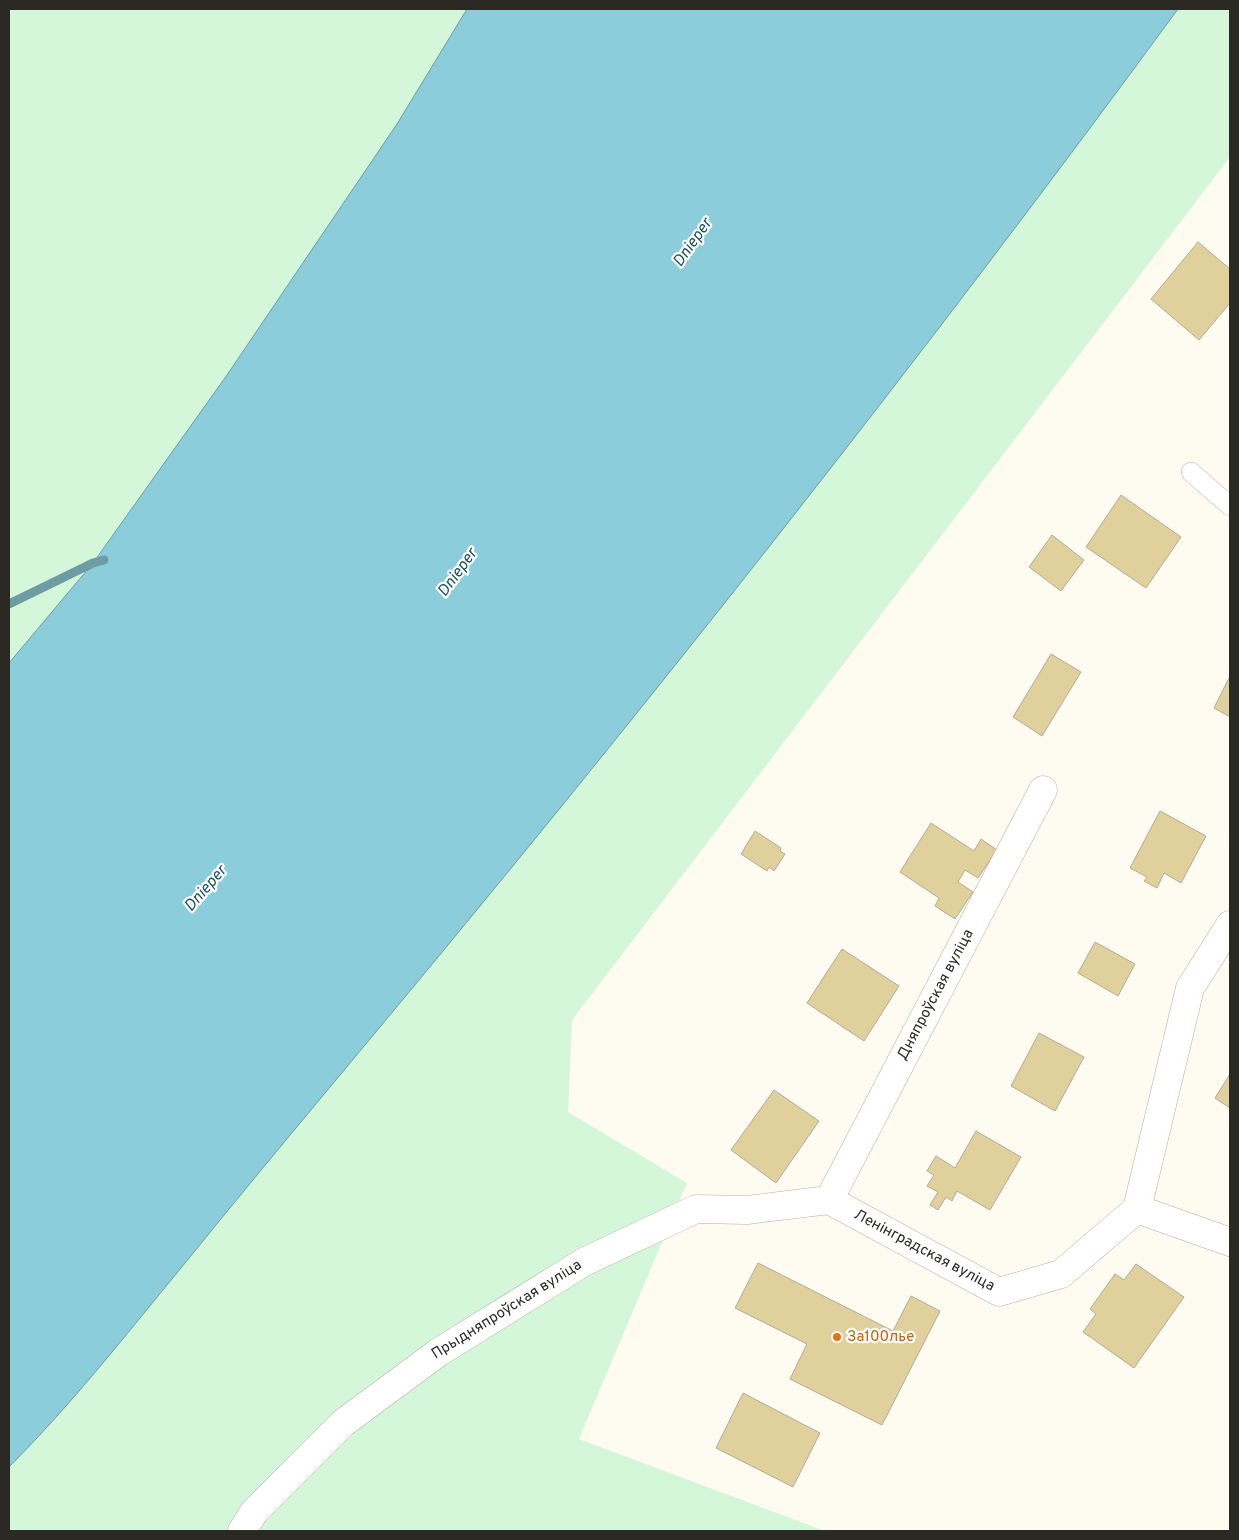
<svg xmlns="http://www.w3.org/2000/svg" width="1239" height="1540" font-family="Overpass,sans-serif">
<rect width="100%" height="100%" fill="#fefbf0"/>
<path fill="#d4f6d9" d="M9 9H467L397 124 227 375 93 563 9 663Z
M1178 9H1230V157L572 1020 568 1112 687 1183 579 1439 825 1531H9V1467C71 1405 125 1336 181 1268 240 1195 300 1123 360 1051 643 712 917 365 1178 9Z"/>
<path fill="#8bcdda" stroke="#6e9ca3" d="M467 9H1178C917 365 643 712 360 1051 300 1123 240 1195 181 1268 125 1336 71 1405 9 1467V663L93 563 227 375 397 124Z"/>
<g fill="none" stroke-linecap="round" stroke-linejoin="round">
<path stroke="#6e9ca3" stroke-width="9" d="M9 604 93 563 104 560"/>
</g>
<path fill="#e0d09c" stroke="#afab9e" d="M1198 242 1230 269V303L1199 340 1151 299Z
M1121 495 1181 537 1146 588 1086 547Z
M1052 535 1084 560 1061 591 1029 567Z
M1051 654 1081 672 1042 736 1013 717Z
M1230 676V717L1214 708Z
M1160 811 1206 836 1181 883 1164 873 1157 888 1144 881 1147 877 1130 868Z
M931 823 974 851 981 839 997 850 978 878 965 870 958 882 973 892 955 919 935 906 939 898 900 872Z
M755 831 781 848 780 851 785 854 774 871 769 867 767 871 741 854Z
M1095 942 1135 964 1118 996 1078 973Z
M842 949 899 986 864 1041 807 1003Z
M1039 1033 1084 1057 1055 1111 1011 1086Z
M1230 1074V1108L1215 1098Z
M774 1090 819 1121 776 1183 731 1150Z
M976 1131 1021 1157 990 1210 957 1191 952 1201 946 1197 938 1210 930 1205 938 1192 927 1186 934 1175 927 1171 936 1156 955 1168Z
M758 1263 893 1331 911 1296 940 1311 882 1425 790 1379 807 1344 735 1308Z
M1136 1264 1184 1297 1134 1368 1083 1332 1096 1314 1090 1309 1115 1274 1124 1280Z
M743 1393 820 1433 793 1487 716 1448Z"/>
<g fill="none" stroke-linecap="round" stroke-linejoin="round">
<defs>
<path id="lane" d="M1191 472 1230 506"/>
<path id="street" d="M829 1200 1043 790
M829 1200 999 1292 1061 1274 1137 1209
M1137 1209 1190 988 1230 925
M1137 1209 1230 1242
M242 1531 254 1512 343 1423 439 1352 584 1262 696 1209 747 1210 829 1200"/>
</defs>
<use href="#lane" stroke="#b3afa2" stroke-width="20"/>
<use href="#street" stroke="#b3afa2" stroke-width="29"/>
<use href="#lane" stroke="#fff" stroke-width="19"/>
<use href="#street" stroke="#fff" stroke-width="28"/>
</g>
<circle fill="#e8710a" stroke="#fff" stroke-width="2" cx="837" cy="1337" r="5"/>
<g text-anchor="middle" dominant-baseline="central" stroke-width="4.5" stroke-linejoin="round" paint-order="stroke">
<g font-size="15" fill="#2a2924" stroke="#fff">
<text transform="translate(936 995) rotate(-62)">Дняпроўская вуліца</text>
<text transform="translate(924 1251) rotate(28)">Ленінградская вуліца</text>
<text transform="translate(507 1310) rotate(-32)">Прыдняпроўская вуліца</text>
</g>
<g font-size="15" fill="#c56008" stroke="#fff" text-anchor="start">
<text x="847" y="1337">За100лье</text>
</g>
<g font-size="16" font-style="italic" fill="#1a525d" stroke="#fff">
<text transform="translate(693 243) rotate(-55)">Dnieper</text>
<text transform="translate(458 573) rotate(-54)">Dnieper</text>
<text transform="translate(206 889) rotate(-49)">Dnieper</text>
</g>
</g>
<rect width="1239" height="1540" fill="none" stroke="#2a2924" stroke-width="20"/>
</svg>
